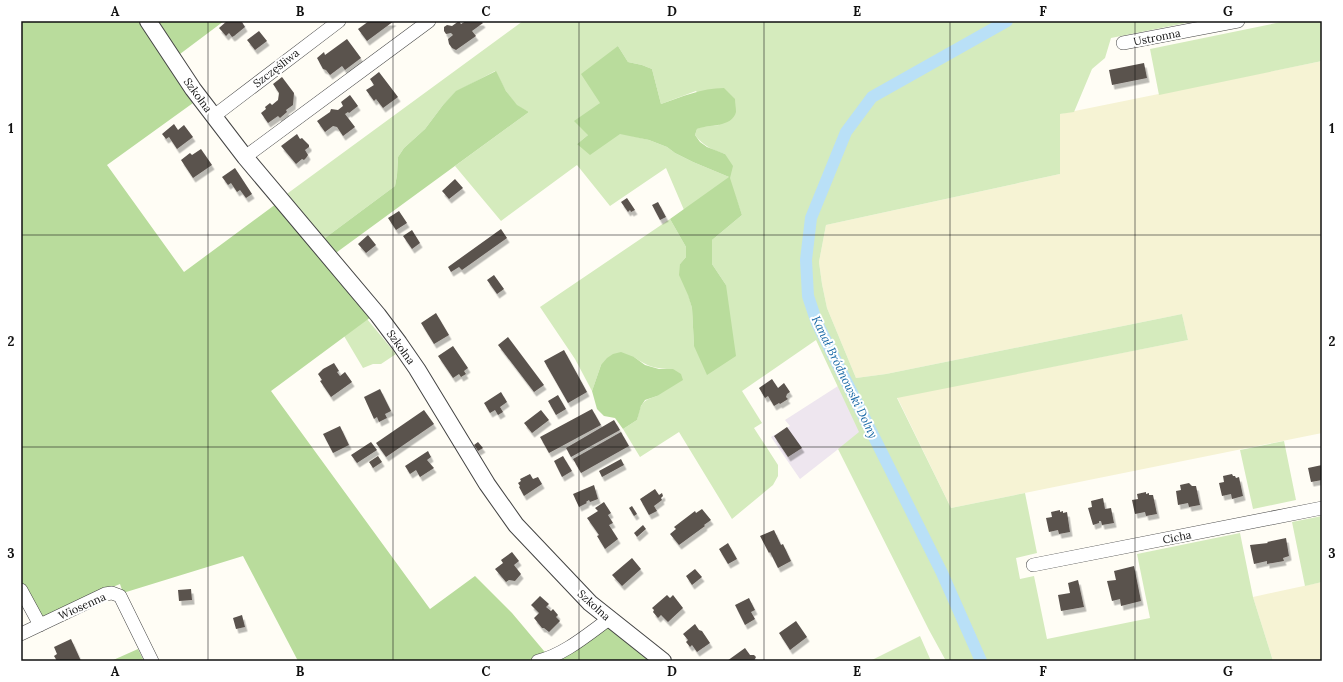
<svg xmlns="http://www.w3.org/2000/svg" width="1343" height="682" font-family="Lora,serif">
<defs>
<filter id="shadow"><feDropShadow dx="2.5" dy="4.5" stdDeviation="0" flood-color="#0004"/></filter>
</defs>
<rect width="100%" height="100%" fill="#fffdf5"/>
<path fill="#eee6ef" d="M838 386 860 432 800 479 771 437 790 426 785 420Z"/>
<path fill="#f6f3d4" d="M1322 61V433L951 508 897 397 1188 340 1182 314 886 374 856 378 827 308 822 284 819 262 826 225 1060 174V114Z
M1322 582V661H1273L1253 597Z"/>
<path fill="#d5ebbd" fill-rule="evenodd" d="M523 21H1196L1111 38 1105 58 1092 69 1074 112 1060 114V174L826 225 819 262 822 284 827 308 856 378 886 374 1182 314 1188 340 897 398 951 508 1025 493 1037 553 1016 558 1020 579 1034 576 1047 639 1150 618 1137 554 1240 533 1253 597 1273 661H946L929 630 838 449 859 432 816 340 742 391 762 423 754 428 778 465V476L773 485 732 519 679 432 640 457 623 429 637 420C641 404 641 401 657 396L673 369C656 369 648 367 634 357L601 365 592 391 575 359 540 307 670 219 686 247V257L680 264 692 308 694 346 726 285 712 264V240L742 215 729 178 684 210 666 168 610 206 577 165 501 221 455 166 529 112 517 106 506 91 495 71 456 92 443 105 425 129 404 148 398 157 397 175 395 186 321 241 284 196ZM618 46 628 62 642 65 652 69 661 104 696 91 719 125 701 127 697 129 695 135C703 146 713 150 725 154L729 177 693 162 675 153 667 147 649 140 620 133 577 144 588 135 600 103Z
M1286 21H1322V61L1159 95 1150 49Z
M367 319 396 354 381 364H373L363 368 344 336Z
M1284 441 1296 500 1253 509 1240 450Z
M1322 516V582L1305 586 1292 522Z
M920 636 931 661H870Z"/>
<path fill="#b9dc9c" d="M21 21H140L193 103 107 165 184 272 276 204 371 317 271 391 430 609 475 576 512 613 544 651 556 661H298L243 556 123 593 120 584 103 591 43 620 21 581Z
M158 21H224L180 54Z
M618 46 628 62 642 65 652 69 661 104C682 97 701 88 724 88L735 99C735 103 736 108 736 112 732 128 708 124 697 129L695 135 700 142 707 147 725 154 733 166 730 178 742 215 712 240V264L726 285 736 356 707 375 694 346 692 308 688 295 679 275 680 264 686 257V247L670 219 729 177 693 162 675 153 667 147 649 140 620 134 590 155 577 144 588 135 574 121 600 103 581 74Z
M496 71 506 91 517 105 529 112 333 255 321 241 395 186 397 175 398 157 404 148 425 129 443 105 456 91Z
M621 352 634 357 645 365 659 369H673L681 374 683 380 657 396 645 400 641 406 637 420 623 429 615 418 604 416 597 409 592 391 601 365 607 358 613 354Z
M605 628H611L652 661H559Z
M138 649 144 661H111Z"/>
<g fill="none" stroke-linecap="round" stroke-linejoin="round">
<path stroke="#b9e0f7" stroke-width="12" d="M981 661 942 573 817 323 808 296 806 260 811 218 846 132 872 97 1007 21"/>
</g>
<path fill="#5a524d" filter="url(#shadow)" d="M227 21H243L242 22 245 27 234 36 232 37 229 33 226 36 219 28Z
M369 21 370 22 371 21H394L367 41 358 29Z
M459 21 461 24 466 21H481L483 23 472 31 476 36 456 50 452 48 449 44 448 39 453 35 451 33 446 34 444 31V27L447 25 452 26Z
M259 31 267 41 255 50 247 40Z
M347 39 361 58 345 70 342 66 330 75 326 70 323 69 317 58 324 52 325 55Z
M1144 63 1147 78 1112 85 1109 70Z
M379 72 398 97 383 108 376 99 374 101 366 90 374 85 370 79Z
M282 77 294 93 293 105 286 110 287 112 280 118 278 116 268 123 261 113 266 109 265 107 270 103 272 105 278 100 279 93 273 84Z
M350 95 358 106 349 113 348 112 345 114 355 127 343 136 337 127 333 126 325 132 317 121 330 112 331 109 338 110 343 106 341 102Z
M174 124 178 130 184 125 193 137 177 149 169 137 166 139 162 134Z
M297 134 300 139 302 138 309 145V147L305 150 308 155 306 158 304 160 302 159 296 164 281 146Z
M201 149 212 165 193 178 181 160 190 153 192 155Z
M235 168 252 194 246 198 240 190 237 192 231 183 228 185 222 177Z
M455 179 463 188 449 199 442 191Z
M627 198 635 210 631 212 630 210 628 212 621 202Z
M658 202 666 217 660 220 652 205Z
M399 211 407 223 396 230 388 218Z
M501 229 507 238 462 270 459 267 451 272 448 267Z
M412 230 420 243 412 249 403 236Z
M368 235 376 245 366 253 358 244Z
M494 275 504 289 497 294 487 280Z
M436 313 449 335 434 344 421 323Z
M508 337 544 385 534 392 498 345Z
M453 346 468 368 464 371 466 374 461 377 459 374 453 378 438 356Z
M564 350 587 392 568 403 544 361Z
M334 363 339 371 337 372 340 376 345 372 352 382 331 397 320 381 322 380 318 374 323 369Z
M772 379 778 388 784 383 790 392 787 394 786 397 788 399 780 404 779 403 774 406 768 396 765 398 759 388Z
M380 389 391 411 385 414 387 418 379 422 377 417 374 419 364 397Z
M501 392 507 402 500 407 503 412 498 415 495 410 490 413 484 403Z
M558 395 566 409 556 415 548 401Z
M592 409 601 425 549 453 540 437Z
M424 410 434 424 386 457 376 443Z
M541 410 549 420 532 433 524 423Z
M614 420 620 430 571 457 566 448Z
M340 426 349 445 333 453 323 434Z
M787 427 802 448 788 457 774 436Z
M621 432 629 446 581 473 573 459Z
M371 442 377 450 357 463 351 455Z
M478 442 483 448 478 451 474 445Z
M428 451 431 457 427 460 434 468 420 477 416 470 410 474 405 466Z
M378 456 382 462 373 468 369 462Z
M563 456 572 471 562 477 554 461Z
M621 459 624 465 602 477 599 471Z
M1322 465V480L1311 482 1308 468Z
M530 474 533 479 538 477 542 484 524 496 519 487 520 486 518 483 521 481 520 479Z
M1232 474 1233 476H1235L1236 478 1239 477 1243 496 1232 499 1231 494 1222 496 1219 483 1224 482 1223 476Z
M1189 483 1192 486H1196L1200 505 1189 507 1188 503 1178 505 1176 491 1181 490 1180 485Z
M594 485 598 499 590 502 589 500 586 502 587 503 579 507 573 494Z
M655 489 659 495 662 493 663 496 661 498 662 500 654 506 657 511 649 515 640 499Z
M1146 492V494L1149 493V495H1153L1157 514 1146 516 1145 512 1135 514 1132 500 1138 499 1137 494Z
M1103 498 1105 509 1111 508 1114 523 1102 525 1101 521H1099V523L1093 525 1088 508 1092 507 1091 501Z
M604 502 611 513 608 515 613 523 609 525 618 539 605 549 597 536 599 535 587 518 598 511 595 508Z
M632 506 637 514 634 516 629 508Z
M702 509 711 520 704 525 705 526 679 545 670 534 676 529 674 527 695 511 696 513Z
M1060 510V512L1063 511V513L1067 512 1070 532 1059 534 1058 530 1049 532 1046 518 1052 517 1051 512Z
M643 525 646 529 637 537 634 533Z
M774 530 781 545 783 544 791 561 778 568 770 552 769 553 760 536Z
M1286 538 1289 556 1283 558 1284 561 1267 564V561L1254 564 1250 545 1268 543 1267 542Z
M728 543 737 559 728 564 719 549Z
M512 552 519 561 514 565 521 574 515 581 509 580 506 582 495 569 503 563 501 560Z
M632 558 641 569 622 586 612 575Z
M1134 566 1141 601 1121 606 1120 599 1112 601 1107 581 1116 580 1114 571Z
M695 569 702 577 692 585 686 576Z
M1078 580 1084 607 1061 611 1058 595 1070 593 1068 583Z
M191 589 192 600 179 601 178 590Z
M667 595 670 598 673 595 683 608 668 622 661 615 658 618 653 612 654 610 652 608Z
M540 596 549 604 546 607 551 611 553 609 558 615 556 617 560 621 549 632 544 628H542L534 618 539 613 531 605Z
M749 598 755 610 751 612 755 619 745 625 735 605Z
M242 615 245 627 236 629 233 618Z
M796 621 807 637 790 650 779 633Z
M695 624 699 630 702 631 710 643 697 652 692 645 690 647 686 642 688 640 683 634Z
M71 639 81 661H57L54 656 57 654 54 647Z
M745 648 750 655H754L756 657 754 661H727Z"/>
<g fill="none" stroke-linecap="round" stroke-linejoin="round">
<defs>
<path id="minor" d="M1123 43 1238 21
M214 116 339 21
M245 157 429 21
M1033 565 1322 508
M21 590 40 625
M21 634 105 594 112 593 120 596 152 661
M538 661C564 655 588 634 609 619"/>
<path id="tertiary" d="M148 21 193 89 245 157 378 315 399 343 417 369 487 484 516 525 590 603 663 661"/>
</defs>
<use href="#minor" stroke="#444" stroke-width="14"/>
<use href="#tertiary" stroke="#444" stroke-width="18"/>
<use href="#minor" stroke="#fff" stroke-width="13"/>
<use href="#tertiary" stroke="#fff" stroke-width="16"/>
</g>
<path fill="none" stroke="#111" stroke-width="1" stroke-opacity="0.55" d="M208 21V661M393 21V661M579 21V661M764 21V661M950 21V661M1135 21V661M21 235H1322M21 447H1322"/>
<g text-anchor="middle" dominant-baseline="central" stroke-width="4" stroke-linejoin="round" paint-order="stroke">
<g font-size="11" fill="#111" stroke="#fff">
<text transform="translate(1157 37) rotate(-11)">Ustronna</text>
<text transform="translate(276 68) rotate(-38)">Szczęśliwa</text>
<text transform="translate(198 95) rotate(54)">Szkolna</text>
<text transform="translate(401 347) rotate(54)">Szkolna</text>
<text transform="translate(1177 537) rotate(-11)">Cicha</text>
<text transform="translate(594 605) rotate(42)">Szkolna</text>
<text transform="translate(82 606) rotate(-24)">Wiosenna</text>
</g>
<g font-size="12" font-style="italic" fill="#1768a6" stroke="#fff">
<text transform="translate(845 377) rotate(64)">Kanał Bródnowski Dolny</text>
</g>
</g>
<rect width="1343" height="682" fill="none" stroke="#ffffff" stroke-width="44"/>
<rect x="22" y="22" width="1299" height="638" fill="none" stroke="#111" stroke-width="1.5"/>
<g font-size="13" text-anchor="middle" font-weight="bold" fill="#111">
<text x="115" y="16">A</text>
<text x="300" y="16">B</text>
<text x="486" y="16">C</text>
<text x="672" y="16">D</text>
<text x="857" y="16">E</text>
<text x="1043" y="16">F</text>
<text x="1228" y="16">G</text>
<text x="11" y="133">1</text>
<text x="1332" y="133">1</text>
<text x="11" y="346">2</text>
<text x="1332" y="346">2</text>
<text x="11" y="558">3</text>
<text x="1332" y="558">3</text>
<text x="115" y="676">A</text>
<text x="300" y="676">B</text>
<text x="486" y="676">C</text>
<text x="672" y="676">D</text>
<text x="857" y="676">E</text>
<text x="1043" y="676">F</text>
<text x="1228" y="676">G</text>
</g>
</svg>
